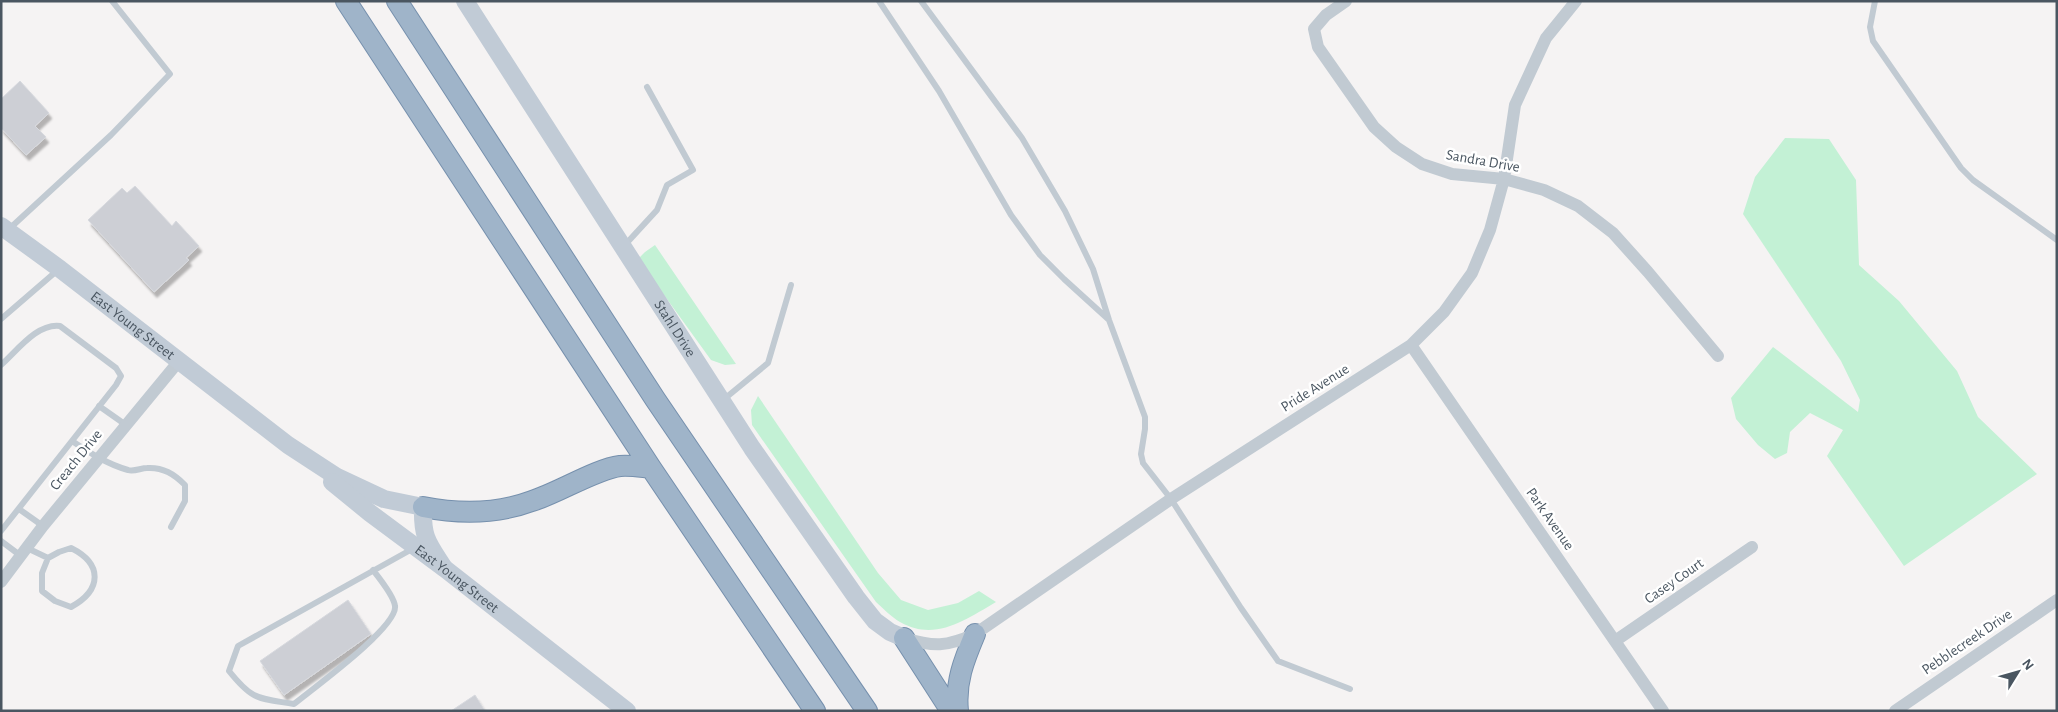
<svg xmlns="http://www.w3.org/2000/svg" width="2058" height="712" font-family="'Alegreya Sans',sans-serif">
<defs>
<filter id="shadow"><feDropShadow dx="3" dy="5.5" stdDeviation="1" flood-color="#0004"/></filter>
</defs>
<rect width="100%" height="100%" fill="#f5f3f3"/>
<path fill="#c3f1d5" d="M1785 138 1829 139 1856 180 1859 265 1899 301 1957 371 1978 417 2037 474 1904 566 1827 456 1843 430 1810 413 1790 432 1787 453 1775 459 1758 445 1736 419 1731 398 1773 347 1858 412 1860 400 1841 361 1743 214 1755 177Z
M655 245 736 364 725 365 711 360 638 259 645 252Z
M758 396 878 573 901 600 928 610 958 603 979 591 996 602C965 620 935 642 900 622 891 617 883 608 876 602L752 425 751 410Z"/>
<path fill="#cdcfd5" stroke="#d7d9de" filter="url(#shadow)" d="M20 81 49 113 35 126 46 137 26 155 1 128V99Z
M135 186 172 226 176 221 199 246 186 258 189 260 154 292 88 220 122 188 127 193Z
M348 600 371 634 284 695 260 661Z
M475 695 485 711H451Z"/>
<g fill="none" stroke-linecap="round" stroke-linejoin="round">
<defs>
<path id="trunk" d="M346 1 651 468 815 711
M397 1 655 399 867 711
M423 507C459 514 497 514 532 501 558 493 596 469 620 466 630 465 641 467 651 468
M904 638 951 711
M958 711C955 682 964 660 975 634"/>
</defs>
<use href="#trunk" stroke="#7690ad" stroke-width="22"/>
<path stroke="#c1cad2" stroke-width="6" d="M879 1 939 91 1011 215 1040 255 1064 279 1108 319
M921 1 1022 138 1065 211 1093 269 1109 320 1145 417V429L1141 454 1143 463 1171 499 1241 608 1278 661 1350 689
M1875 1 1870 27 1873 41 1961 168 1973 180 2057 240
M8 230 111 135 170 74 112 1
M624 246 657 210 667 185 693 170 647 87
M1 319 59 269
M1 365C17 351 37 323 60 326L116 368 121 376 116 385 1 531
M723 400 768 363 791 285
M99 406 126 425
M72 441C90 453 107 464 128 470 134 472 141 468 147 468 163 467 174 474 185 485V501L171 527
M19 509 43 526
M1 541 21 556
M27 548 48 558 42 573V591L55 601 71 607C102 590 103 564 71 548L59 552 48 558
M373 570C380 579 394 596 395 606 398 627 312 689 294 704 258 698 253 701 229 671L238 646 414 548"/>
<path stroke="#c1cad2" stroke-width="12" d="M1346 1 1326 15 1314 29 1318 47 1374 127 1396 147 1422 164 1452 174 1504 179 1544 190 1578 206 1613 233 1648 272 1718 356
M1411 345 1663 711
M1 582 43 526 179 361
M904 638C934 647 946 647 975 634L1171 499 1411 345 1444 312 1472 273 1490 230 1504 179 1515 105 1546 38 1576 1
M1615 641 1752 547
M1895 711 2057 600"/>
<g stroke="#c1cbd6" stroke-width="18">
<path id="s1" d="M465 1 752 448 856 597 875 621 890 632 904 638"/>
<path id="s2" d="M1 226 60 269 288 445 337 477 384 499 423 507C422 538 428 543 444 568"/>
<path id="s3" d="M332 482 370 513 444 568 627 711"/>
</g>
<use href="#trunk" stroke="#9fb4c9" stroke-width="20"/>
</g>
<g text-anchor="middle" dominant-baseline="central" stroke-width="5" stroke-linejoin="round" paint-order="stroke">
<g font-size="15" fill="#4a5661" stroke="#fff">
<text transform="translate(1483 161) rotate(10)">Sandra Drive</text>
<text stroke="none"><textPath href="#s2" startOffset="165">East Young Street</textPath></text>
<text stroke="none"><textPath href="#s1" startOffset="389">Stahl Drive</textPath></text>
<text transform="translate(1315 388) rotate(-32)">Pride Avenue</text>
<text transform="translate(76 460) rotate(-51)">Creach Drive</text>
<text transform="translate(1550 519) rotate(55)">Park Avenue</text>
<text stroke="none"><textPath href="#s3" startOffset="158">East Young Street</textPath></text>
<text transform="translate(1674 581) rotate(-35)">Casey Court</text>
<text transform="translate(1967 642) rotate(-34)">Pebblecreek Drive</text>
</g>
</g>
<rect width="2058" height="712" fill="none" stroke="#4a5661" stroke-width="5"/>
<g transform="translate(2018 672) rotate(53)" stroke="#ffffff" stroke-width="4" paint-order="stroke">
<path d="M0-4L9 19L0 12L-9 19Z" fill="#4a5661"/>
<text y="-8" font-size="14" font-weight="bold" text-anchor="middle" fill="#4a5661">N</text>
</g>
</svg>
